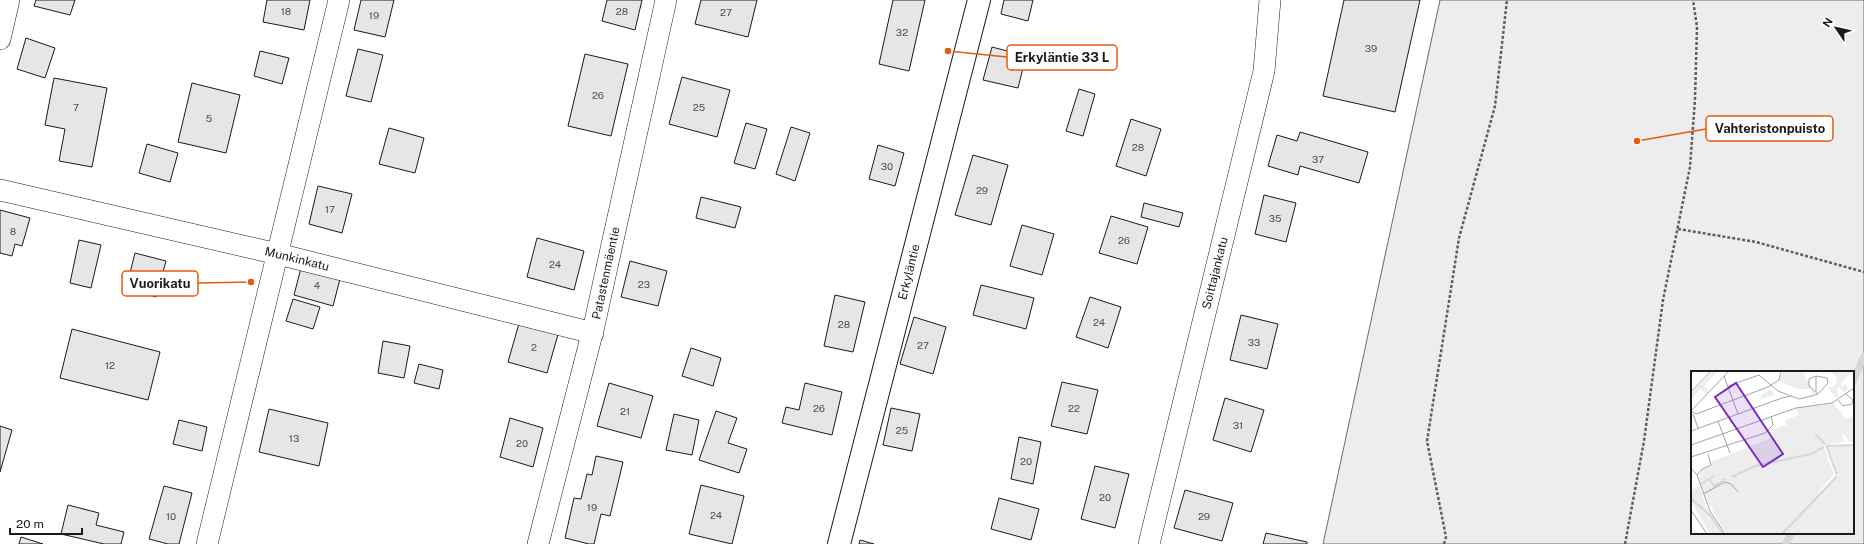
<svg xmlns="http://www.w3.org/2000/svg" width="1864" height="544" font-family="'Public Sans',sans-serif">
<rect width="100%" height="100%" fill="#fff"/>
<path fill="#ededed" stroke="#6a6a6a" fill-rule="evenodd" d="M1440 0H1864V544H1323ZM1692 372H1853V533H1692Z"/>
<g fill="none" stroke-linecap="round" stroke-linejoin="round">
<path stroke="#d7d7d7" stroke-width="7" d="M1853 382 1864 356
M1786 544 1791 533"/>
</g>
<path fill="#e6e6e6" stroke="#1a1a1a" d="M36 0H75L70 15 34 6Z
M267 0H310L304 30 263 22Z
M361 0H394L385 37 354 30Z
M607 0H642L635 30 602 21Z
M701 0H757L748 37 695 24Z
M893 0H925L909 71 879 64Z
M1004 0H1033L1028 21 1001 14Z
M1344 0H1420L1395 112 1323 96Z
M26 38 55 48 45 78 17 69Z
M992 47 1026 56 1018 88 983 80Z
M358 49 383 55 371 102 346 96Z
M260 51 289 58 282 84 254 76Z
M585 54 628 64 611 136 568 126Z
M682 77 730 90 717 137 669 124Z
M54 78 107 88 92 167 59 161 65 129 45 125Z
M192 83 240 95 226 153 178 142Z
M1079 89 1095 94 1083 136 1066 131Z
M1131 119 1161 129 1146 176 1116 166Z
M746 123 767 129 755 169 734 163Z
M791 127 810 133 795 181 776 174Z
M389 128 424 138 415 173 379 164Z
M1300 132 1368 152 1359 183 1300 166 1298 175 1268 166 1277 135 1297 141Z
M147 144 178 153 170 182 139 173Z
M878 145 904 153 895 186 869 179Z
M973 155 1008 165 991 225 955 215Z
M318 186 352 194 342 233 309 224Z
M1264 195 1296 203 1286 242 1255 234Z
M701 197 741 207 735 228 696 218Z
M1144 203 1183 213 1179 227 1141 217Z
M0 210 30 218 22 246 15 244 12 256 0 253Z
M1111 216 1148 227 1137 264 1099 253Z
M1022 225 1054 234 1042 275 1010 266Z
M537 238 584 251 574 290 527 277Z
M79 240 101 245 91 288 70 283Z
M135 253 166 261 156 297 126 289Z
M630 261 667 271 658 306 621 297Z
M302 264 341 275 333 306 294 295Z
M981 285 1034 298 1026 329 973 315Z
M835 295 865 302 853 352 824 346Z
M1090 297 1121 307 1108 348 1076 337Z
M293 299 320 307 313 329 286 321Z
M1241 315 1278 324 1267 369 1230 360Z
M914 317 946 327 933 374 900 364Z
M520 320 559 331 547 373 508 362Z
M72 329 160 352 148 400 60 378Z
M383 341 410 346 404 378 378 373Z
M691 348 721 358 713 386 682 376Z
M419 364 443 370 439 389 414 383Z
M1062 382 1098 390 1087 434 1051 426Z
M609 383 653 396 641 438 597 426Z
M805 383 842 392 832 435 782 423 786 407 799 410Z
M1225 398 1264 410 1251 452 1213 440Z
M891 408 920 414 912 451 883 445Z
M269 409 328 423 319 466 259 452Z
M716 411 737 418 728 443 747 449 739 473 699 460Z
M674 414 699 420 692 455 666 450Z
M510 418 543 428 533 467 500 457Z
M179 420 207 427 202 451 173 444Z
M0 426 12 430 0 472Z
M1019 437 1041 442 1033 484 1011 479Z
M596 456 623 462 610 516 601 514 594 544H589L565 538 574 498 581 499 587 474 592 475Z
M1095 466 1129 474 1115 528 1081 519Z
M701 485 744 496 732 544 689 534Z
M164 486 192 493 179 544H168L149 539Z
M1185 490 1233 503 1222 541 1174 528Z
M999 498 1039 509 1031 540 991 529Z
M68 505 99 513 96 525 124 532 121 544H104L61 534Z
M1266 533 1307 542V544H1263Z
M21 537 43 544H19Z
M860 540 874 544H859Z"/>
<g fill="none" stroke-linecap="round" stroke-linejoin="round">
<defs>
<path id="minor" d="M0 39 9 0
M0 190 278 254 593 333
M207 544 339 0
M538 544 594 326 666 0
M1149 544 1264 71 1270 0"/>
<path id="tertiary" d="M839 544 979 0"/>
</defs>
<use href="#minor" stroke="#1a1a1a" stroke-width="22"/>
<use href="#tertiary" stroke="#1a1a1a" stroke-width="24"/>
<path stroke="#5f5f5f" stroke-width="2.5" stroke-dasharray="3 2" stroke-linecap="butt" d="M1678 229 1756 242 1864 272
M1444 544 1446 537 1427 441 1459 238 1495 106 1507 0
M1625 544 1644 441 1663 300 1690 167 1695 99 1697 27 1693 0"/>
<use href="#minor" stroke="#fff" stroke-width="21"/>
<use href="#tertiary" stroke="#fff" stroke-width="22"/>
</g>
<g text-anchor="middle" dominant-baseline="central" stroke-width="3" stroke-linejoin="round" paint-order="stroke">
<g font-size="10" fill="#4d4d4d">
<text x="286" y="11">18</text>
<text x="622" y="11">28</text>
<text x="726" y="12">27</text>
<text x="374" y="15">19</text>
<text x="902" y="32">32</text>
<text x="1371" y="48">39</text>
<text x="598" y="95">26</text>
<text x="76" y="107">7</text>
<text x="699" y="107">25</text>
<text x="209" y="118">5</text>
<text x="1138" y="147">28</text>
<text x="1318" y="159">37</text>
<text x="887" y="166">30</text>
<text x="982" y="190">29</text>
<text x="330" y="209">17</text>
<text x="1275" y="218">35</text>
<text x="13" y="231">8</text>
<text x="1124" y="240">26</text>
<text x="555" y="264">24</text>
<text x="644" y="284">23</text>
<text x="317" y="285">4</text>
<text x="1099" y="322">24</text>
<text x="844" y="324">28</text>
<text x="1254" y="342">33</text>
<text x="923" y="345">27</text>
<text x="534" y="347">2</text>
<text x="110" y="365">12</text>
<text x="819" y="408">26</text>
<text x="1074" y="408">22</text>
<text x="625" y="411">21</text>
<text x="1238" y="425">31</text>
<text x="902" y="430">25</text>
<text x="294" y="438">13</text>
<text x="522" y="443">20</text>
<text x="1026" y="461">20</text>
<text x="1105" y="497">20</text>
<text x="592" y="507">19</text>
<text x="716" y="515">24</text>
<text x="171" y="516">10</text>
<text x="1204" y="516">29</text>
</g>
<g font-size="12" fill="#1a1a1a" stroke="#fff">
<text transform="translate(297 259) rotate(14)">Munkinkatu</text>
<text transform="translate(909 272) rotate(-76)">Erkyläntie</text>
<text transform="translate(606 273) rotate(-78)">Patastenmäentie</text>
<text transform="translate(1215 273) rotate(-76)">Soittajankatu</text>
</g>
</g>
<g transform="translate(1691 371)">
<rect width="163" height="163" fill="#fff"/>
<path d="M22 0H27L13 15 18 20 15 23 9 18 0 28V23ZM92 0H118L112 3 125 23H122L119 18H106L88 10ZM140 0H160L162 2 160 1 150 13 151 15 154 13 158 18 153 21 148 16 145 18 148 25 145 27 136 15 141 17 145 13 146 6ZM80 18 83 24 70 28V24ZM142 32 155 48 163 44V71L157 70 154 64H151L153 71 132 74 143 103 124 125 148 104 151 100 147 104 136 75 163 74V163H35L12 122 8 106 10 99 20 94V91L83 66 81 59 95 54 94 49 108 44 105 37ZM9 115 14 134 32 163H19L0 130V119Z" fill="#ededed"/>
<path fill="none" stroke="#d7d7d7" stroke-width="2" d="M124 63 134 73M135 74 146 104M136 75 163 74M41 106 64 95 120 83 133 76M18 108 23 115 35 108M10 113 23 105M135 117 146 105M0 128 19 144 32 163M91 163 135 117"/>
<path fill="none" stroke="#a3a3a3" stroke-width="1" d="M33 5 47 43M125 5V21M37 15 68 4 87 20 100 25M0 21 20 0M147 29 152 35 161 33 162 29 155 23M0 40 5 43 77 16 88 9 90 0M0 40 38 0M2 43 7 57M27 50 39 82M0 60 91 27 100 25 108 28 124 24 127 23 137 12 136 7 125 5 118 8V15L127 23M0 74 105 37 141 32 163 17M0 86 74 62 82 54 80 45M0 97 6 104 19 140 34 163M6 104 11 98 20 94 17 83M12 123 34 111 40 113 47 121M0 139 16 163"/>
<path fill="#7b2cbf" fill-opacity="0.15" stroke="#7b2cbf" stroke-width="2" d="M45 12 92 83 72 96 24 26Z"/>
<rect width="163" height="163" fill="none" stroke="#1a1a1a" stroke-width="2"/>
</g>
<path fill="none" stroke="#e8590c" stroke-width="1.5" d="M948 51L1007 57M1637 141L1706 129M251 282L198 283"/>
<g fill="#e8590c" stroke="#fff" stroke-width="1.5">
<circle cx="948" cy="51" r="4"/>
<circle cx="1637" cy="141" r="4"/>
<circle cx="251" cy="282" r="4"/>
</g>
<g fill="#fff" stroke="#e8590c" stroke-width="1.5">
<rect x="1007" y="45" width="110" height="25" rx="4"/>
<rect x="1706" y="116" width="127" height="25" rx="4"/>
<rect x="122" y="271" width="76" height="25" rx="4"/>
</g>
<g font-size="13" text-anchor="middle" font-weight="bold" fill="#1a1a1a">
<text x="1062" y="62">Erkyläntie 33 L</text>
<text x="1770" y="133">Vahteristonpuisto</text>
<text x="160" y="288">Vuorikatu</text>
</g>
<g transform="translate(1836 28) rotate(304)" stroke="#ffffff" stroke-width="3" paint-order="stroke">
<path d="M0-3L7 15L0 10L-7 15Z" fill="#1a1a1a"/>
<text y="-6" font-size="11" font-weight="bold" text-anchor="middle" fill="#1a1a1a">N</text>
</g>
<path d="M10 528v6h72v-6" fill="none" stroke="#1a1a1a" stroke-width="2"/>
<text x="16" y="528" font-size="12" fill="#1a1a1a" stroke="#ffffff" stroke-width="3" paint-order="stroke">20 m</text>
</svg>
